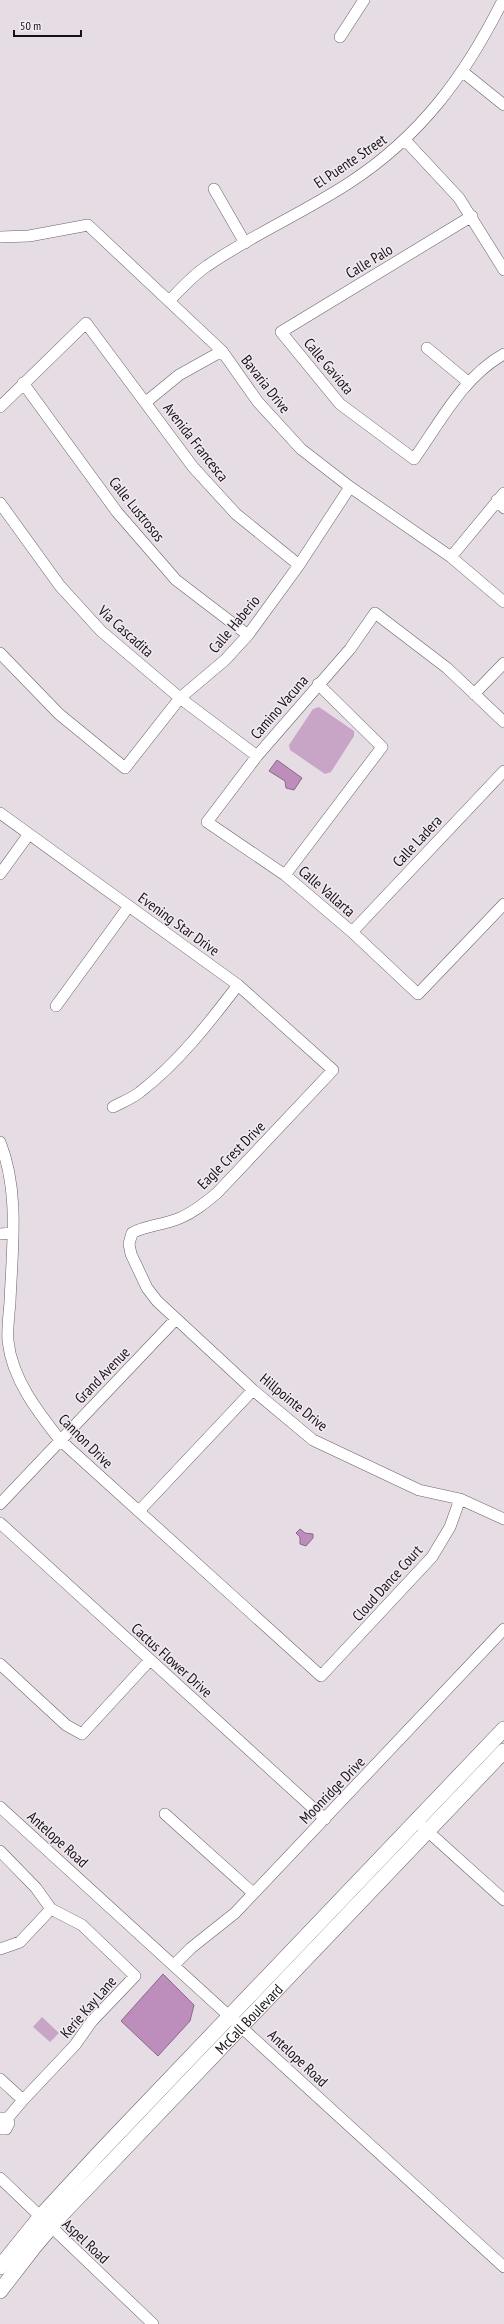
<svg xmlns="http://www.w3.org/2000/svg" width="504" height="2324" font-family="'PT Sans Narrow',sans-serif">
<rect width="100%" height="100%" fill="#e5dce4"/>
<path fill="#c8a5c7" d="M319 707 354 731V736L331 772 325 774 290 750 289 745 313 709Z
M42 2017 59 2033 50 2042 33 2027Z"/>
<path fill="#bd8dbc" stroke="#8b688a" d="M277 760 302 778 294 790 286 788 285 781 269 771Z
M300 1529 305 1533 313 1534V1538L306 1546 300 1544V1537L296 1533Z
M163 1974 194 2005 190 2021 158 2056 121 2021Z"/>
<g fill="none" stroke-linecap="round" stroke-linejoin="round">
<defs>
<path id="minor" d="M340 37 364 0
M463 72 504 105
M405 140 459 198 504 270
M214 189 245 243
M472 216 281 332 340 404 414 459C441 421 463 377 504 354
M0 237 29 236 88 225 222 351 258 402 301 449 350 487 451 557 504 602
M169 301C181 289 193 275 207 266 252 235 303 213 349 183 421 136 465 76 503 0
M427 348 468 382
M23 383 117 512 176 580 248 635
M146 402 179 375 222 351
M0 407 86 323 193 467 236 514 299 565
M497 500 504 508
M0 503 60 586 101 631 180 698 257 756
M451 557 504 493
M0 653 59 714 125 768 180 698 225 660 248 635 299 565 350 487
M474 694 504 663
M504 722 447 668 375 613 350 649 257 756 207 822 285 875 352 932 418 994 504 904
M0 813 238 985 333 1070 217 1193C205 1203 194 1212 180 1218 164 1225 147 1225 132 1233L129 1244 131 1254 147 1288 157 1301 253 1390 313 1440 419 1490 460 1499 504 1519
M0 874 29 834
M285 875 382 747 318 684
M352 932 504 771
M56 1006 129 906
M113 1107C122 1102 133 1098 140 1092 178 1063 209 1023 238 985
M0 1142C20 1192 12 1249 10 1302 9 1315 7 1329 8 1341 12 1379 38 1412 60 1440L321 1676 432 1557 450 1527 460 1499
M0 1234 12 1233
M0 1504 176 1319
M139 1511 253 1390
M0 1523 325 1819
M0 1664 66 1725 82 1734 150 1660
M0 1807 504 2267
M165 1814 253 1893
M423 1827 504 1900
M0 1851 36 1888 51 1909 82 1925 135 1976 92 2021 75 2045 23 2100 0 2079
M0 1949 20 1942 51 1909
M174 1965 191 1948 235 1913 504 1629
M0 2118H6L9 2123 6 2129H0
M7 2119 23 2100
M0 2178 153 2324"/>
<g id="major">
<path d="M0 2267 41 2216 101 2151 504 1729"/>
<path id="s1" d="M0 2291 34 2247 61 2215 504 1751"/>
</g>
</defs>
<use href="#minor" stroke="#696268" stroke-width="12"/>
<use href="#major" stroke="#696268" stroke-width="16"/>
<use href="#minor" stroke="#fff" stroke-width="11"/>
<use href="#major" stroke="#fff" stroke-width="15"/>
</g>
<g text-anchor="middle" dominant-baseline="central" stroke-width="3" stroke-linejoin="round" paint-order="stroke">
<g font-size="15" fill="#151315" stroke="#f2eaf2">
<text transform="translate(350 161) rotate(-34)">El Puente Street</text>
<text transform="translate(369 261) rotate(-31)">Calle Palo</text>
<text transform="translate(329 366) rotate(50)">Calle Gaviota</text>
<text transform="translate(266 384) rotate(52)">Bavaria Drive</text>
<text transform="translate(196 442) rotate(52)">Avenida Francesca</text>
<text transform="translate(137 509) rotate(51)">Calle Lustrosos</text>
<text transform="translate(234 624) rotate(-50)">Calle Haberio</text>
<text transform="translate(126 631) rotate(42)">Via Cascadita</text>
<text transform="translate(279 707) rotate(-49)">Camino Vacuna</text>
<text transform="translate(417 841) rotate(-47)">Calle Ladera</text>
<text transform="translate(327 891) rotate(41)">Calle Vallarta</text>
<text transform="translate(179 924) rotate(36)">Evening Star Drive</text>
<text transform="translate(231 1155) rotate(-45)">Eagle Crest Drive</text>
<text transform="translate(102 1375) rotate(-46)">Grand Avenue</text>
<text transform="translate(294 1402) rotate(39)">Hillpointe Drive</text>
<text transform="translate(86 1441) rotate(45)">Cannon Drive</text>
<text transform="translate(387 1583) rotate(-48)">Cloud Dance Court</text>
<text transform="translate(172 1660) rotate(42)">Cactus Flower Drive</text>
<text transform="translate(332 1790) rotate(-46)">Moonridge Drive</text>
<text transform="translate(58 1839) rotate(42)">Antelope Road</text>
<text transform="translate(88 2007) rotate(-49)">Kerie Kay Lane</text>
<text stroke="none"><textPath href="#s1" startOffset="369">McCall Boulevard</textPath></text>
<text transform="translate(298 2058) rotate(43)">Antelope Road</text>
<text transform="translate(86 2241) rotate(43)">Aspel Road</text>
</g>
</g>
<path d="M14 30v6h67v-6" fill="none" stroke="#151315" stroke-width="2"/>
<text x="20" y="30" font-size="12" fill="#151315" stroke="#f2eaf2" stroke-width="3" paint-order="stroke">50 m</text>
</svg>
